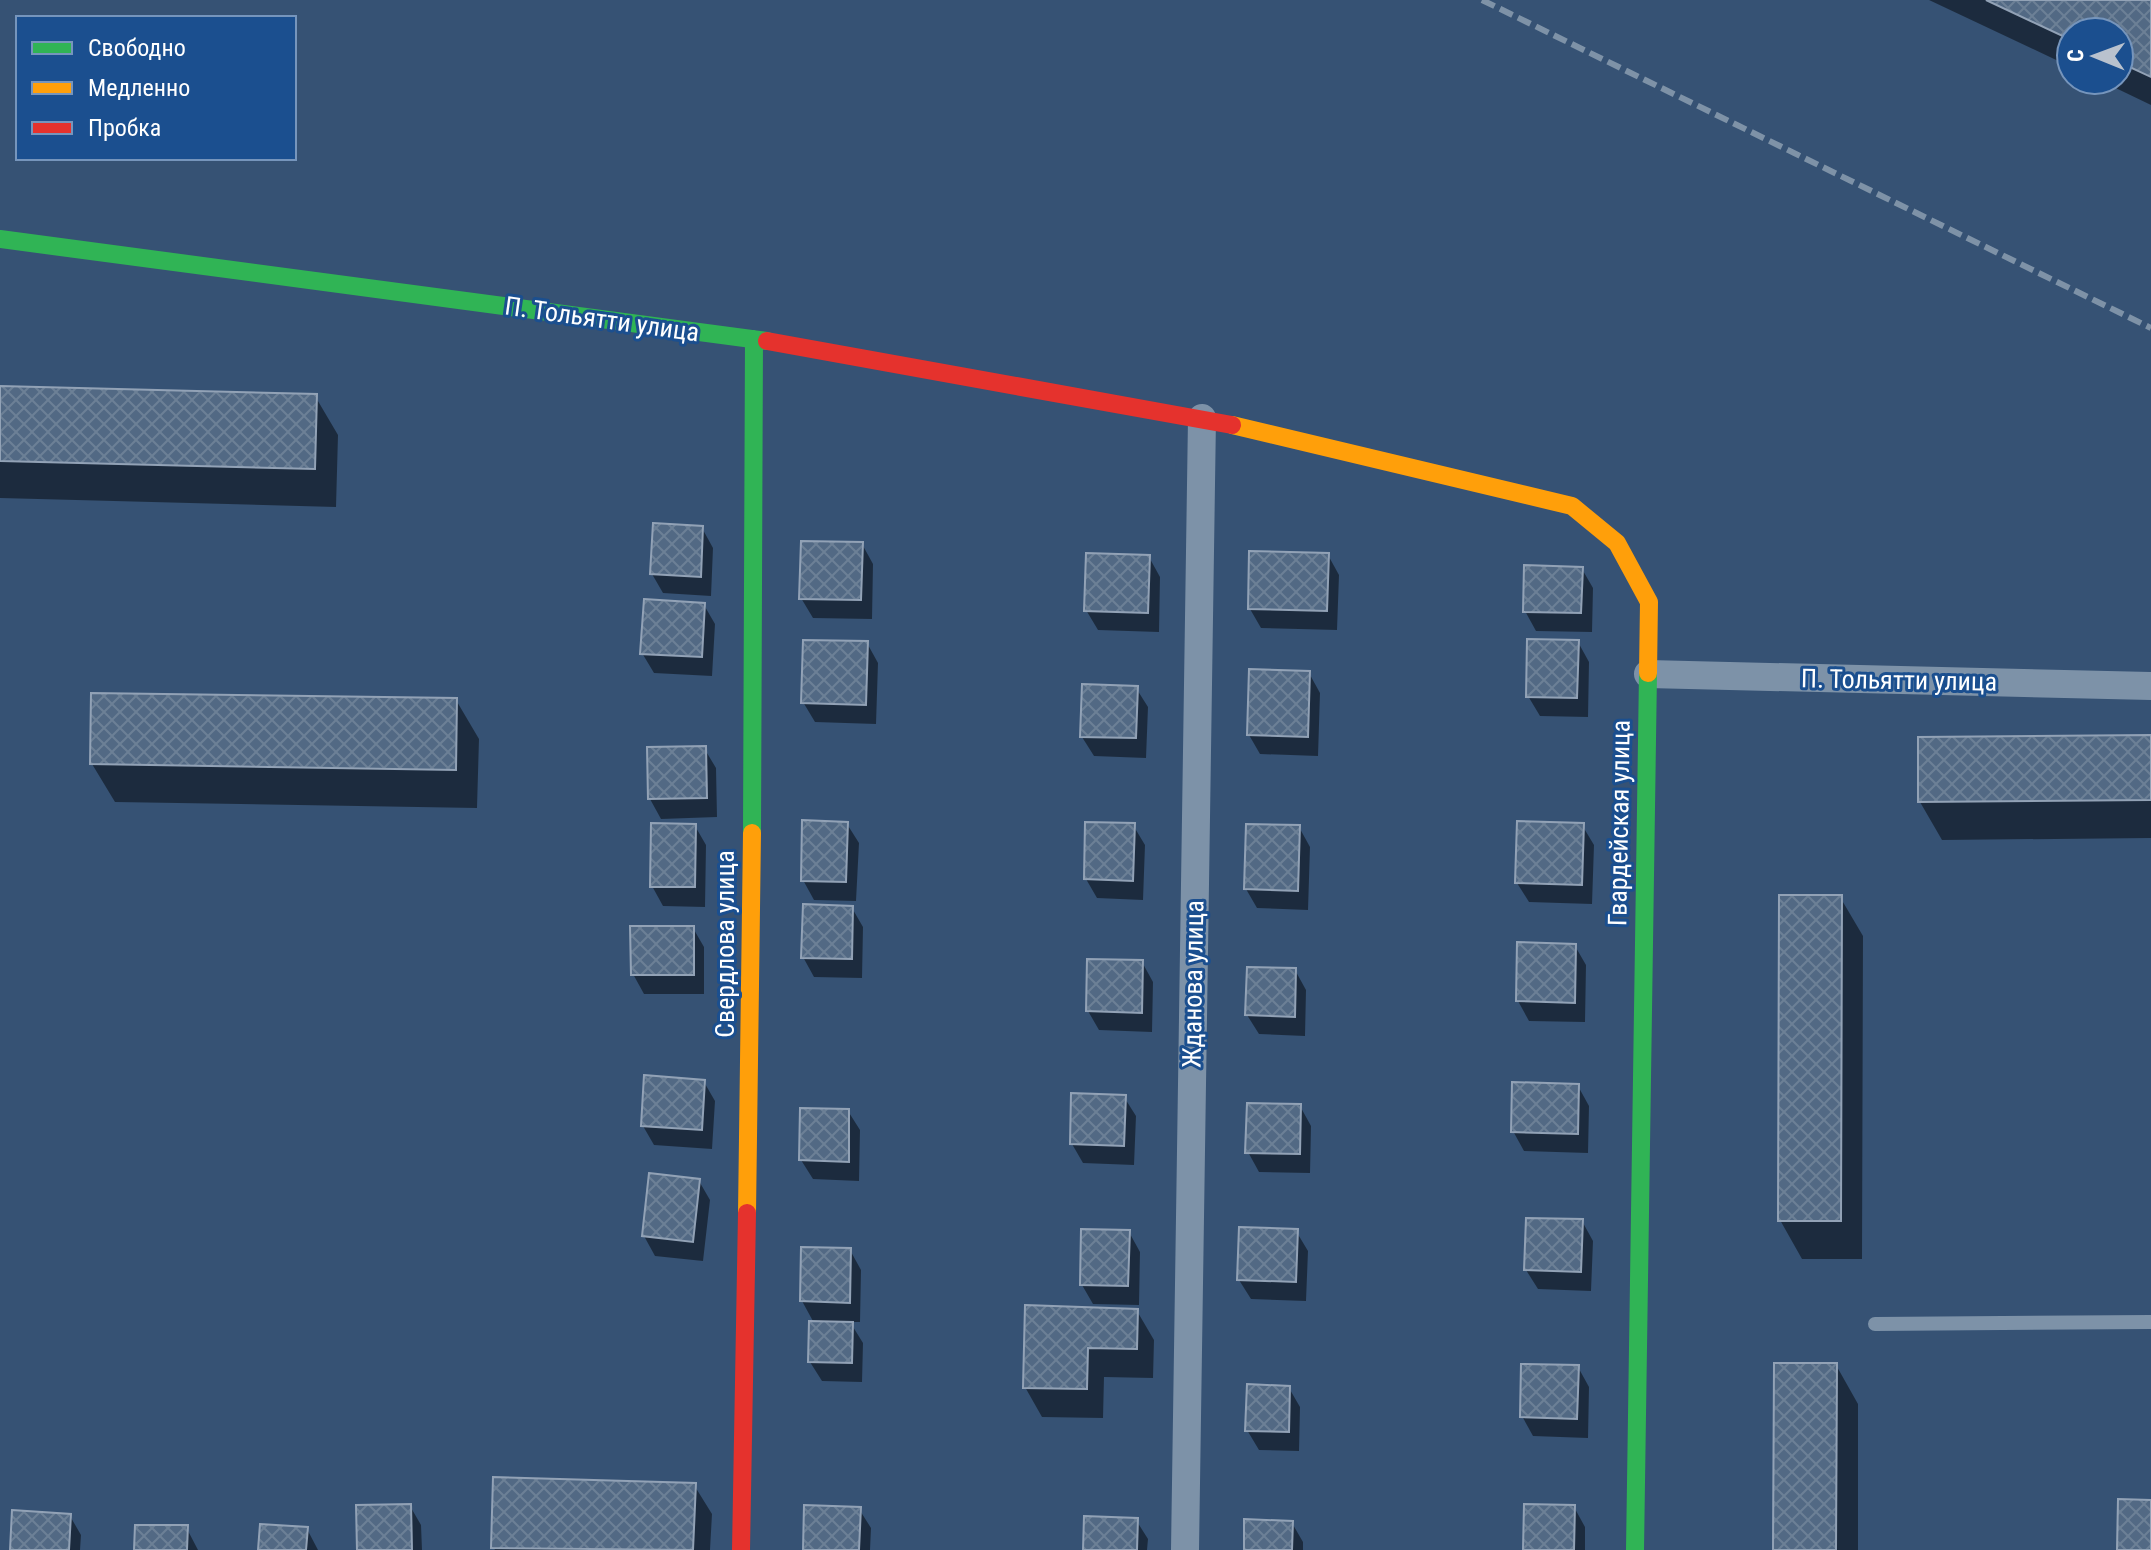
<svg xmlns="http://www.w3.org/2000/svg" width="2151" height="1550" font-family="'Roboto Condensed',sans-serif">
<defs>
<pattern id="building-cross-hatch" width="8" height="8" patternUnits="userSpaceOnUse" patternTransform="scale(2)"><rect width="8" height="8" fill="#526984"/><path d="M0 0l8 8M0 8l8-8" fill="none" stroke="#6c8096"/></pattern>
</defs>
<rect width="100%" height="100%" fill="#365274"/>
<path fill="#0007" d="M1929 0H2151V105L2099 80H2119V32H2071V67Z
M0 388 315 396 338 435 336 507 0 498Z
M702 528 713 548 711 596 663 593 652 574Z
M862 544 873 564 872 619 813 618 801 598Z
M1328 555 1339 575 1337 630 1261 628 1250 609Z
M1149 557 1160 577 1159 632 1098 630 1086 610Z
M1582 569 1593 588 1592 632 1536 631 1525 611Z
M704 605 715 624 712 676 654 673 642 653Z
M1578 642 1589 662 1588 717 1540 716 1528 696Z
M867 643 878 663 876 724 815 722 803 702Z
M1309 673 1320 693 1318 756 1260 754 1249 735Z
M1136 688 1148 707 1146 758 1094 756 1082 737Z
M456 700 479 739 477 808 115 802 92 764Z
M2151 737V838L1942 840 1920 802Z
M704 748 716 768 717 817 661 819 650 799Z
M847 824 859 843 856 901 814 900 803 880Z
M1133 825 1145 845 1143 900 1097 898 1086 879Z
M1582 825 1594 845 1592 904 1529 902 1517 883Z
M695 826 706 845 705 907 663 906 652 886Z
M1299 827 1310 847 1308 910 1257 908 1246 889Z
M1840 897 1863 936 1862 1259H1802L1780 1220Z
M852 908 863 927 862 978 814 977 803 957Z
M693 928 704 947V994H644L633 974Z
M1575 946 1586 965 1585 1022 1529 1021 1518 1001Z
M1142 962 1153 982 1152 1032 1099 1030 1088 1011Z
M1295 970 1306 990 1305 1036 1259 1034 1247 1015Z
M704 1082 715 1101 712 1149 654 1145 643 1126Z
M1578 1086 1589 1106 1588 1153 1524 1151 1513 1131Z
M1124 1097 1136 1116 1134 1165 1083 1163 1072 1144Z
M1300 1106 1311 1126 1310 1173 1259 1172 1248 1152Z
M848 1111 860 1130 859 1181 813 1179 801 1160Z
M699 1181 710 1200 703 1261 655 1256 644 1236Z
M1582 1221 1593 1241 1591 1291 1538 1289 1526 1270Z
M1296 1231 1308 1251 1306 1301 1251 1299 1239 1280Z
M1129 1232 1140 1252 1139 1305 1093 1304 1082 1285Z
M850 1250 861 1270 860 1322H850L863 1343 862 1382 822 1381 810 1362 814 1323 802 1301Z
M1137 1311 1154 1340 1153 1378 1104 1377 1103 1418 1042 1417 1025 1387Z
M1836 1365 1858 1404V1550H1775Z
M1578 1367 1589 1387 1588 1438 1533 1436 1522 1416Z
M1289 1388 1300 1407 1299 1451 1259 1450 1247 1430Z
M694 1485 712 1514 710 1550H495L493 1547Z
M410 1506 421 1525 422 1550H359Z
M1574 1507 1585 1527V1550H1525Z
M859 1509 871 1528 870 1550H805Z
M70 1516 81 1535 80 1550H12Z
M1136 1520 1148 1539 1147 1550H1085Z
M1292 1523 1303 1542V1550H1246Z
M186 1527 198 1550H136Z
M307 1529 318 1550H260Z"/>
<path fill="url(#building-cross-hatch)" stroke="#92a2b6" stroke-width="2" d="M1986 0H2151V77L2119 62V32H2071V40Z
M0 386 317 394 315 469 0 461Z
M653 523 703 526 701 577 650 574Z
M801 541 863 542 861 600 799 599Z
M1249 551 1329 553 1327 611 1248 609Z
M1086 553 1150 555 1148 613 1084 611Z
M1524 565 1583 567 1581 613 1523 612Z
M644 599 705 603 702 657 640 654Z
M1527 639 1579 640 1577 698 1526 697Z
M803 640 868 641 866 705 801 703Z
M1249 669 1310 671 1308 737 1247 735Z
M1082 684 1138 686 1136 738 1080 737Z
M91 693 457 698 456 770 90 764Z
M2151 735V800L1918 802V737Z
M706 746 707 798 648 799 647 747Z
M802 820 848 822 846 882 801 881Z
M1517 821 1584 823 1582 885 1515 883Z
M1085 822 1135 823 1133 881 1084 879Z
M651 823 696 824 695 887H650Z
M1246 824 1300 825 1298 891 1244 889Z
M1779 895H1842L1841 1221H1778Z
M803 904 853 906 852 959 801 958Z
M630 926H694V975H631Z
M1517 942 1576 944 1575 1003 1516 1001Z
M1087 959 1143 960 1142 1013 1086 1011Z
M1247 967 1296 968 1295 1017 1245 1015Z
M644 1075 705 1080 702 1130 641 1126Z
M1512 1082 1579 1084 1578 1134 1511 1132Z
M1071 1093 1126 1095 1124 1146 1070 1144Z
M1247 1103 1301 1104 1300 1154 1245 1153Z
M800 1108 849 1109V1162L799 1160Z
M649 1173 700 1179 693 1242 642 1236Z
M1526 1218 1583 1219 1581 1272 1524 1270Z
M1239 1227 1298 1229 1296 1282 1237 1280Z
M1081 1229 1130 1230 1128 1286 1080 1285Z
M801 1247 851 1248 850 1303 800 1301Z
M1025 1305 1138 1309 1137 1349 1088 1348 1087 1389 1023 1388Z
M809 1321 853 1322 852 1363 808 1362Z
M1774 1363H1837L1836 1550H1773Z
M1521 1364 1579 1365 1577 1419 1520 1417Z
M1247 1384 1290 1386 1289 1432 1245 1431Z
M493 1477 696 1483 693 1550 491 1548Z
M2118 1499 2151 1500V1550H2117Z
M411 1504 412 1550H357L356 1505Z
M1524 1504 1575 1505 1574 1550H1523Z
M804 1505 861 1507 859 1550H803Z
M12 1510 71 1514 69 1550H10Z
M1084 1516 1138 1518 1137 1550H1083Z
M1244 1519 1293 1521 1292 1550H1244Z
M260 1524 308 1527 306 1550H258Z
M135 1525H188L187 1550H134Z"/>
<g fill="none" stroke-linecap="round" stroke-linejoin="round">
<path stroke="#7d92a8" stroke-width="14" d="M1875 1324 2151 1322"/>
<path stroke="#7d92a8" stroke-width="28" d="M1648 674 2151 686
M1185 1550 1202 418"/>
<path stroke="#30b455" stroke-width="18" d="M0 239 767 341
M752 833 754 339
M1635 1550 1648 673"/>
<path stroke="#ff9f0a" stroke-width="18" d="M1232 425 1572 506 1617 543 1649 602 1648 673
M747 1213 752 833"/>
<path stroke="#e5322d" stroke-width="18" d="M767 341 1232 425
M741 1550 747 1213"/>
<path stroke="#7e92a7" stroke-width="6" stroke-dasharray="14 6" stroke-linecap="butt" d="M1482 0 2151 328"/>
</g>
<g text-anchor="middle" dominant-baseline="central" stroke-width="6" stroke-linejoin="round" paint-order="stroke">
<g font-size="26" fill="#fff" stroke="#1b4f8f">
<text transform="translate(602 319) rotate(8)">П. Тольятти улица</text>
<text transform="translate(1899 680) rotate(1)">П. Тольятти улица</text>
<text transform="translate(1619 823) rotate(-89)">Гвардейская улица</text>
<text transform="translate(725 944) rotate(-90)">Свердлова улица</text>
<text transform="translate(1193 984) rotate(-89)">Жданова улица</text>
</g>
</g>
<rect x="16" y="16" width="280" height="144" fill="#1b4f8f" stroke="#7695bc" stroke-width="2"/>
<rect x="32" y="42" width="40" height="12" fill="#30b455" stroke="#7695bc" stroke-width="2"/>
<text x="88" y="56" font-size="24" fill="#ffffff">Свободно</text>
<rect x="32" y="82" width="40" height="12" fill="#ff9f0a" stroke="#7695bc" stroke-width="2"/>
<text x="88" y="96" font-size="24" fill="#ffffff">Медленно</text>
<rect x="32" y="122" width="40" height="12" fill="#e5322d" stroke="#7695bc" stroke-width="2"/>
<text x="88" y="136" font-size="24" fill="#ffffff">Пробка</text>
<g transform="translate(2095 56) rotate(271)"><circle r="38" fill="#1b4f8f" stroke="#7695bc" stroke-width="2"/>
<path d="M0-6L14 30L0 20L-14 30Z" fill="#b9c2ce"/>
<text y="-12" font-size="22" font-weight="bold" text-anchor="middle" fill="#ffffff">С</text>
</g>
</svg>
